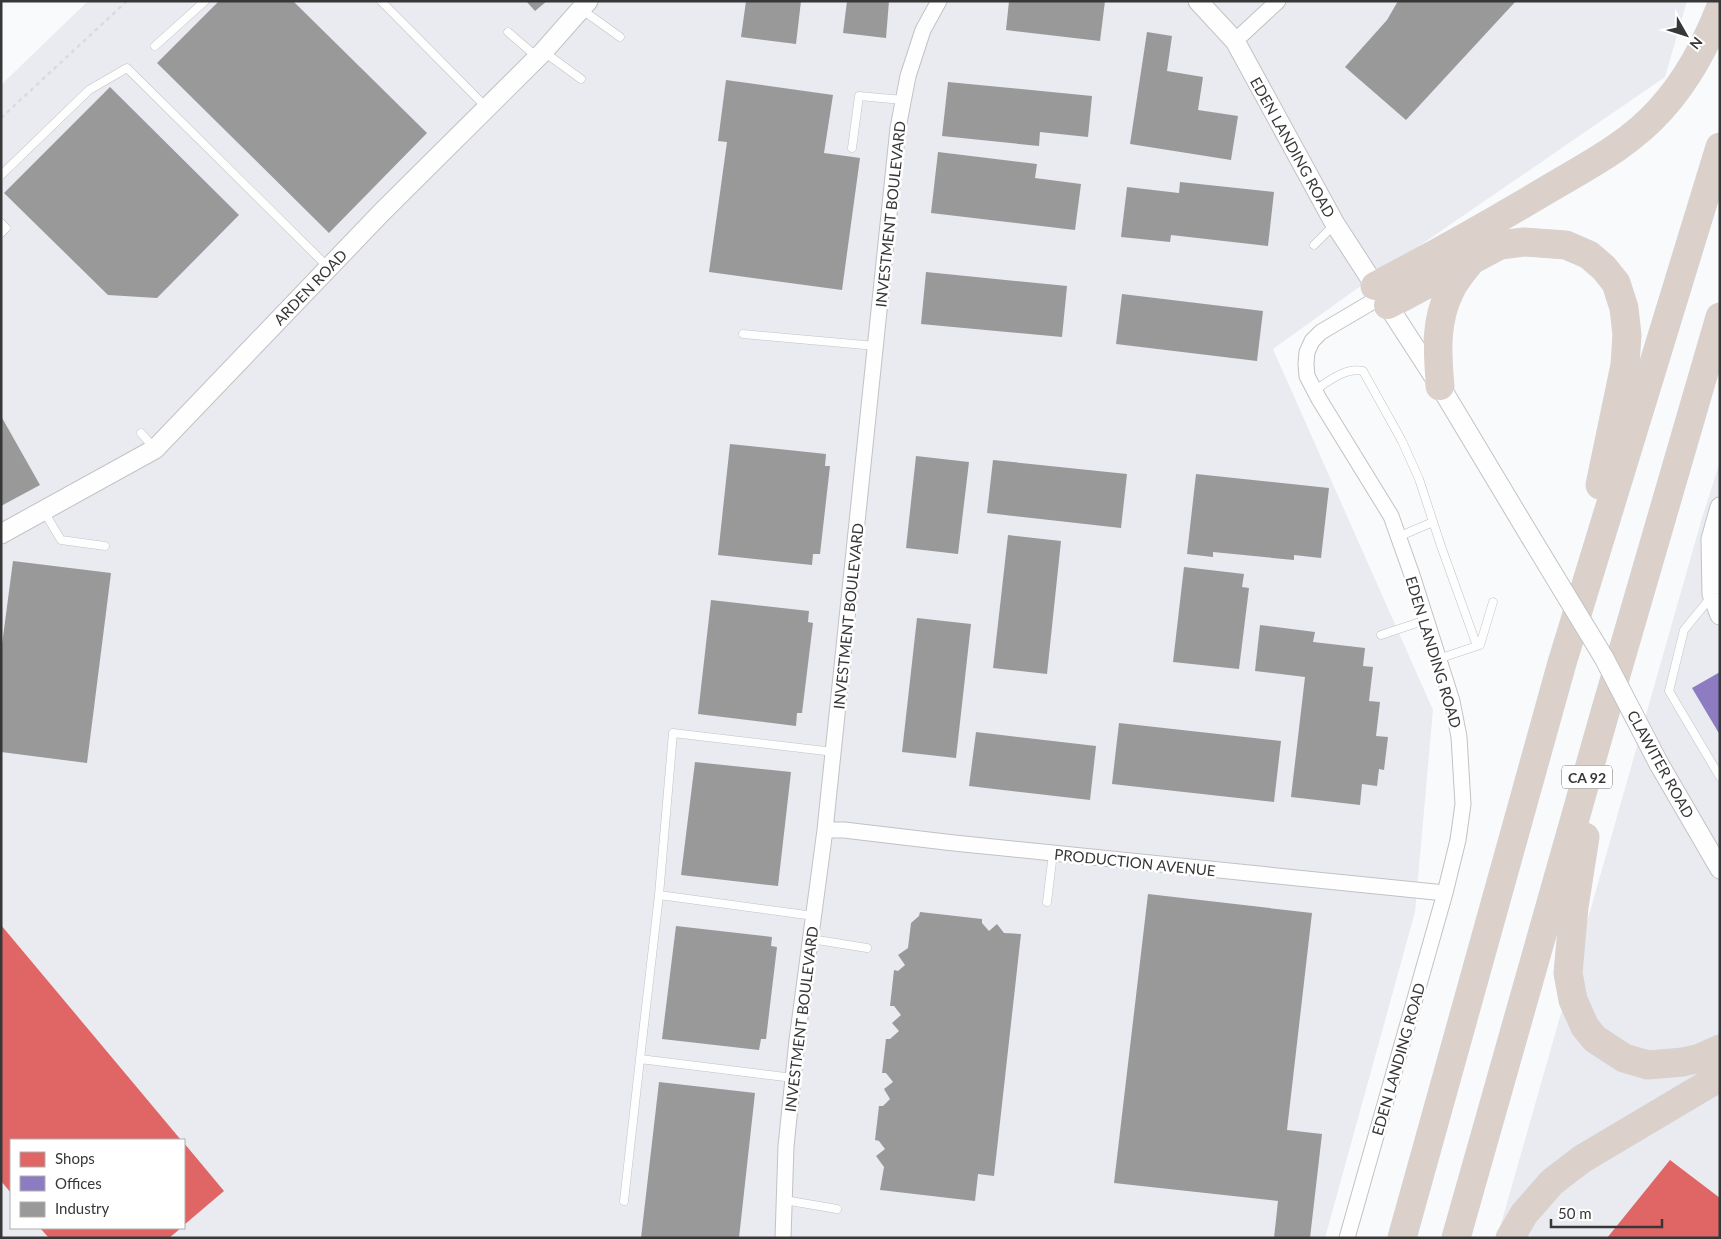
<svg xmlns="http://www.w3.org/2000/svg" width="1721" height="1239" font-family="Lato,sans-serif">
<rect width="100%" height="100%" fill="#f9fafb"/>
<path fill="#e9ebf1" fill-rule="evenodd" d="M88 1H1687L1665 77 1355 290 1273 349 1433 710 1415 912 1325 1238H1V85ZM11 1140H184V1228H11Z
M1720 462V1238H1497L1702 518Z"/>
<path fill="#e06666" d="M1 925 181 1140H11V1193L1 1181Z
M184 1143 224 1191 184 1225Z
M1670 1160 1720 1198V1238H1607Z
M40 1228H181L169 1238H49Z"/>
<path fill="#8e7cc3" d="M1720 672V735L1692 688Z"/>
<path fill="#999" d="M219 1H293L427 133 329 233 157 63Z
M526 1H547L535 11Z
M746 1H801L796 44 741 37Z
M847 1H889L886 38 843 33Z
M1009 1H1105L1100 41 1006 30Z
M1398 1H1516L1406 120 1345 67 1387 20Z
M1147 32 1172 36 1167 71 1203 77 1198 110 1238 116 1231 160 1130 144Z
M726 80 833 95 824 153 860 158 842 290 709 272 727 142 718 141Z
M948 82 1092 96 1088 137 1040 132 1039 146 942 136Z
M110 87 239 215 157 298 108 295 4 193Z
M938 152 1037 164 1035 178 1081 184 1075 230 931 213Z
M1180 182 1274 192 1268 246 1171 235 1170 242 1121 237 1127 187 1179 193Z
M926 272 1067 286 1062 337 921 324Z
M1122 294 1263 311 1257 361 1116 344Z
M1 416 40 485 1 506Z
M730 444 826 454 825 466H830L820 554H813L812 565 718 555Z
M916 456 969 462 958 554 906 548Z
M993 460 1127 474 1121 528 987 513Z
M1196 474 1329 488 1321 558 1294 555V560L1213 552V557L1187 554Z
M1008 535 1061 541 1047 674 993 668Z
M13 561 111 573 87 763 1 752V652Z
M1184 567 1244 574 1242 587 1249 588 1239 669 1173 662Z
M711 600 809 611 808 622 813 623 802 713H797L796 726 698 714Z
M917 618 971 624 956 758 902 752Z
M1260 625 1315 632 1313 642 1365 648 1363 666 1373 667 1369 701 1380 702 1376 736 1388 737 1384 770 1379 769 1377 786 1362 784 1360 805 1291 797 1305 677 1255 671Z
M1119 723 1281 741 1274 802 1112 784Z
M976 732 1096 746 1090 800 969 786Z
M695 762 791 772 778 886 681 875Z
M1148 894 1312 913 1287 1130 1322 1134 1310 1238H1274L1278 1201 1114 1183Z
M920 912 982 919V923L989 931 997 924 1004 933 1021 934 994 1176 978 1174 975 1201 880 1190 884 1167 876 1156 885 1149 879 1141 875 1140 879 1106H883L890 1099 884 1089 893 1082 886 1073H882L886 1039H890L899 1031 892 1023 901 1015 894 1006H890L894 970 898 971 905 965 898 955 908 948 911 923 919 916Z
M676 926 772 937 771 946 777 947 766 1039H761L759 1050 662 1039Z
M659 1082 755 1093 739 1238H641Z"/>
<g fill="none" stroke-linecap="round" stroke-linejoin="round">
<defs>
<path id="service" d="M381 1 487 108
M581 9 620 37
M508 32 537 57
M155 46 205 1
M544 52 581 79
M852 148 859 96 903 100
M1 175 89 90 127 68 328 267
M1 223 6 228 1 233
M1314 245 1335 224
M743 334 876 346
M1315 390C1329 381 1345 367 1363 371L1402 441 1419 479 1441 546 1477 646
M141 433 155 449
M43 510 61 540 105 546
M1398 537 1433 522
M1711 597 1684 630 1669 691 1720 777
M1381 635 1426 620
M1438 659 1480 645 1493 602
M659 895 673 733 834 752
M1047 902 1053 853
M811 939 867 948
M640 1059 659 895 814 916
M784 1200 837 1209
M624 1201 640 1059 793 1078"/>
<path id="minor" d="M1235 41 1278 1
M825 830H844L954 843 1445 893
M783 1238 786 1146 797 1040 825 830 898 128 908 76 923 30 939 1
M1347 1238 1445 893 1458 840 1463 804 1459 737 1452 701 1412 575 1391 516 1319 399 1307 376 1306 364 1307 352 1312 341 1321 332 1382 296"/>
<path id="tertiary" d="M1198 1 1235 41 1335 224 1440 386 1530 536
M1720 507 1711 539 1712 594 1720 615
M1 534 155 449 381 213 543 52 588 1
M1659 764 1720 869"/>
<path id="motorway" d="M1375 286C1435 255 1493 222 1550 188 1589 165 1630 144 1661 109 1688 79 1705 46 1720 9
M1388 305 1500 245 1524 242 1566 245 1589 255 1604 268 1616 283 1624 308 1627 335 1625 365 1600 485
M1440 386C1437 353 1435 321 1450 291 1454 281 1463 271 1470 262
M1585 837 1574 907 1568 973 1573 1000 1585 1027 1595 1039 1624 1058 1648 1065 1683 1062 1700 1058 1720 1049
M1402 1238 1562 663 1720 147
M1456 1238 1604 716 1720 317
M1510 1238 1524 1214 1552 1182 1582 1159 1720 1077"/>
</defs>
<use href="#service" stroke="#c1c2c3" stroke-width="9"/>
<use href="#minor" stroke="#c1c2c3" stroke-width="17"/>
<use href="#tertiary" stroke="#c1c2c3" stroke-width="21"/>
<use href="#motorway" stroke="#d5d5d6" stroke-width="29"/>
<path stroke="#dadbdc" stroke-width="2.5" stroke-dasharray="4 4" stroke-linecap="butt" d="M1 118 127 1"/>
<use href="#service" stroke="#fefefe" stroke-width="8"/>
<use href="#minor" stroke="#fefefe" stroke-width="15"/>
<use href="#tertiary" stroke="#fefefe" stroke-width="19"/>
<use href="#motorway" stroke="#dcd0cb" stroke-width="28"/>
<defs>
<path id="tertiary-bridge" d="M1530 536 1604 658 1659 764"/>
</defs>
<use href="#tertiary-bridge" stroke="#c1c2c3" stroke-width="21" stroke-linecap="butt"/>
<use href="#tertiary-bridge" stroke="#fefefe" stroke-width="19"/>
</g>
<g text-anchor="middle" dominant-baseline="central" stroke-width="5" stroke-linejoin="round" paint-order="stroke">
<rect fill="#fff" stroke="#737374" stroke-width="1" x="1562" y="765.5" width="50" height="23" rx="4"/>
<g font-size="14" font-weight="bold" fill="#373738">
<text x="1587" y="777">CA 92</text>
</g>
<g font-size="15" fill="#373738" stroke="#fff">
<text transform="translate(1293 147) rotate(61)">EDEN LANDING ROAD</text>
<text transform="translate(890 214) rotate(-84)">INVESTMENT BOULEVARD</text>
<text transform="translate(310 287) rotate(-46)">ARDEN ROAD</text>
<text transform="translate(848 616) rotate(-84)">INVESTMENT BOULEVARD</text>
<text transform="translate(1434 652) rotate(73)">EDEN LANDING ROAD</text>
<text transform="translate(1661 764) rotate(61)">CLAWITER ROAD</text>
<text transform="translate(1135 862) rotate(6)">PRODUCTION AVENUE</text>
<text transform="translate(801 1019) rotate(-83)">INVESTMENT BOULEVARD</text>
<text transform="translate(1398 1059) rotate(-74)">EDEN LANDING ROAD</text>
</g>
</g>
<rect width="1721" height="1239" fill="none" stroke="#373738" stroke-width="5"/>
<rect x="10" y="1139" width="175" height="90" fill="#ffffff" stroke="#afafaf"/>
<rect x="20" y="1152" width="25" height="15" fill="#e06666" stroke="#afafaf"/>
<text x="55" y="1164" font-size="15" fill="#373738">Shops</text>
<rect x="20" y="1176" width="25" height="15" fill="#8e7cc3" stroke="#afafaf"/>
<text x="55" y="1189" font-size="15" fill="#373738">Offices</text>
<rect x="20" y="1202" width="25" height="15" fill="#999999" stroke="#afafaf"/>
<text x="55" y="1214" font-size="15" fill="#373738">Industry</text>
<g transform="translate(1686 35) rotate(129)" stroke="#ffffff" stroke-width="4" paint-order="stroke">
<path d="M0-4L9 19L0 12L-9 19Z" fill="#373738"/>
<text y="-8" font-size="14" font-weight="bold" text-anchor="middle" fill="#373738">N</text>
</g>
<path d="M1551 1219v8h111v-8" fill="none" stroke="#373738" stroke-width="2.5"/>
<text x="1558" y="1219" font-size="15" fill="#373738" stroke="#ffffff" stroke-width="4" paint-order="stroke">50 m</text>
</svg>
